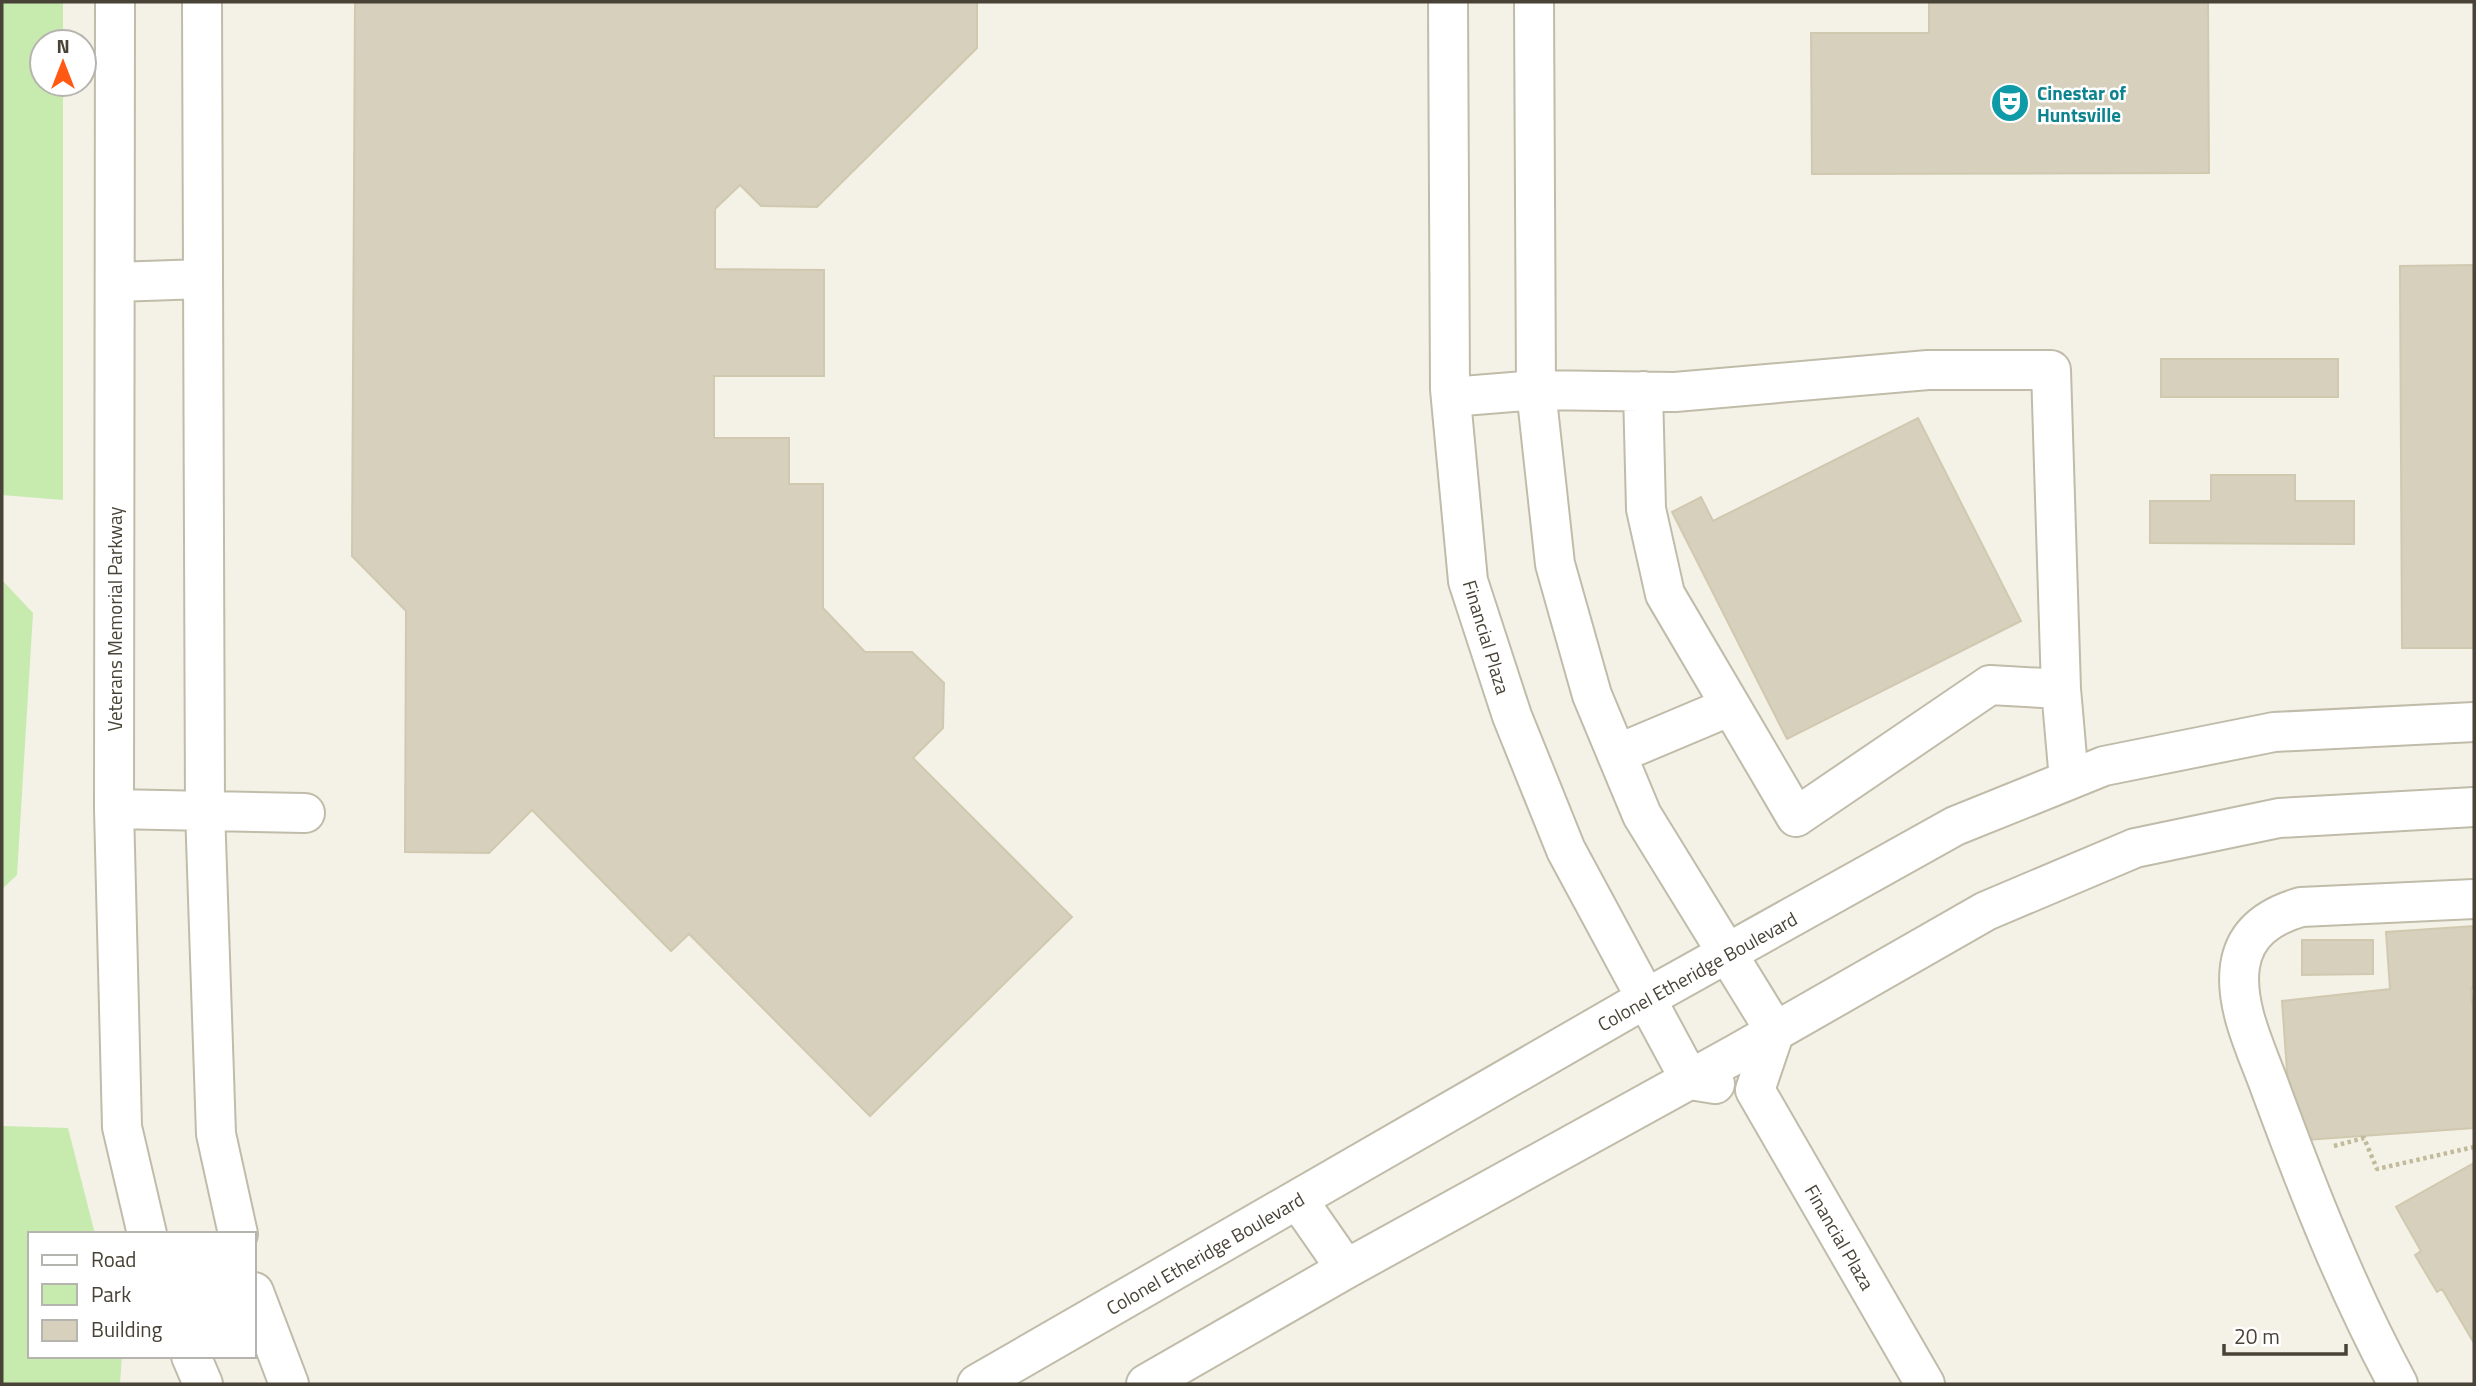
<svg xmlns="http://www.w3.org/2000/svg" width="2476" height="1386" font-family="'Titillium Web',sans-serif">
<rect width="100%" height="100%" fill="#f4f2e7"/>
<path fill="#c7eaaf" d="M2 2H63V42H42V84H63V500L2 495Z
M2 580 33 613 17 875 2 889Z
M2 1126 68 1128 95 1234H30V1356H122L120 1384H2Z"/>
<path fill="#d6d0bc" stroke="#d1c9af" stroke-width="2" d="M355 2H977V48L817 207 761 206 740 185 715 209V269L824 270V376H714V438H789V484H823V608L865 652H912L944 683 943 728 913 758 1072 917 870 1116 689 934 671 951 532 810 489 853 405 852 406 611 352 556Z
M1929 2H2208L2209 173 1812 174 1811 33H1929Z
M2474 265V648H2402L2400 266Z
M2161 359H2338V397H2161Z
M1918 418 2021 621 1787 739 1672 512 1701 497 1713 521Z
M2211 475H2295V501H2354V544L2150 543V501H2211Z
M2474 926V988H2471L2472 1004 2474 1003V1128L2292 1141 2282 1001 2390 989 2386 932Z
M2302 940H2373V974L2302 975Z
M2474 1163V1343L2442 1289 2437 1292 2415 1255 2421 1251 2396 1207Z"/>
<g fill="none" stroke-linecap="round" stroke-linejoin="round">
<defs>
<path id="minor" d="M115 2 114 809 122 1127 147 1234
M202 2 205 810 216 1134 238 1234
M1448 2 1450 389 1468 581 1512 716 1566 850 1690 1080 1715 1084
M1534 2 1536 390 1555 564 1592 695 1642 815 1775 1031 1755 1090 1925 1384
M115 282 203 279
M1643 391 1646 509 1665 594 1796 817 1990 685 2061 689
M1451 397 1536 390 1675 392 1928 370H2051L2061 689 2069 780
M1617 754 1731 706
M114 809 305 813
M1298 1200 1346 1269
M254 1292 289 1384
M191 1356 203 1384
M977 1384 1645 999 1955 826 2104 766 2274 732 2474 722
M1146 1384 1346 1269 1736 1054 1986 911 2135 848 2279 818 2474 807
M2398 1384C2347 1290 2308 1190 2271 1090 2258 1053 2234 1007 2240 966 2245 932 2270 916 2301 907L2474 899"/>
</defs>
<use href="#minor" stroke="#c0bca9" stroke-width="42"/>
<path stroke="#c2ba9a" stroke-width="4.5" stroke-dasharray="3.5 3.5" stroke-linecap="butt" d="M2334 1146 2364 1138 2377 1169 2474 1147"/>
<use href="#minor" stroke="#fff" stroke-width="38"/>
</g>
<defs>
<symbol id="theatre-disc" viewBox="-11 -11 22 22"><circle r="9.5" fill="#0f9aa8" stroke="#fff"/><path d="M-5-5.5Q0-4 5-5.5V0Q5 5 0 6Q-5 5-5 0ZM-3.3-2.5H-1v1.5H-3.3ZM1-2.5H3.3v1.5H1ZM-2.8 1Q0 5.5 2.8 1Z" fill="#fff"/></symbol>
</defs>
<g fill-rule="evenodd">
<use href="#theatre-disc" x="1988" y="81" width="44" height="44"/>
</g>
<g text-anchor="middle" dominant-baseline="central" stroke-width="5" stroke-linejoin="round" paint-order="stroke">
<g font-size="19" font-weight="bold" fill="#0d838f" stroke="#fff" text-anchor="start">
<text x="2037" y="92">Cinestar of<tspan x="2037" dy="22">Huntsville</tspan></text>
</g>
<g font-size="19" fill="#484336" stroke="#fff">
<text transform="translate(114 619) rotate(-90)">Veterans Memorial Parkway</text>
<text transform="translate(1487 637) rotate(73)">Financial Plaza</text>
<text transform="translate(1697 971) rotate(-29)">Colonel Etheridge Boulevard</text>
<text transform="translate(1840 1237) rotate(60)">Financial Plaza</text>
<text transform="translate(1205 1253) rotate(-30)">Colonel Etheridge Boulevard</text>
</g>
</g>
<rect width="2476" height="1386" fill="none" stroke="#484336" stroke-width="7"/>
<rect x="28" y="1232" width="228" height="126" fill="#ffffff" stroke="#b6b4af" stroke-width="2"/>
<rect x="42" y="1255" width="35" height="10" fill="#ffffff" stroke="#b6b4af" stroke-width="2"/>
<text x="91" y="1267" font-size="21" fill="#484336">Road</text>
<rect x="42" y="1284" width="35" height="21" fill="#c7eaaf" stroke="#b6b4af" stroke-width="2"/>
<text x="91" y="1302" font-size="21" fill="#484336">Park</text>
<rect x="42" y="1320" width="35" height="21" fill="#d6d0bc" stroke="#b6b4af" stroke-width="2"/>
<text x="91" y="1337" font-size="21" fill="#484336">Building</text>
<g transform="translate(63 63)"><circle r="33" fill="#ffffff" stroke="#b6b4af" stroke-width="2"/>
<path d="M0-5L12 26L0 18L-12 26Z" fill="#ff5914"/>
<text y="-10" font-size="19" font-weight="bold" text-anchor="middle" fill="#484336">N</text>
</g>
<path d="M2224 1344v10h122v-10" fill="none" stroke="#484336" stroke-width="3.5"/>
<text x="2234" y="1344" font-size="21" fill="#484336" stroke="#ffffff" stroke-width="5" paint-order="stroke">20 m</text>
</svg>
